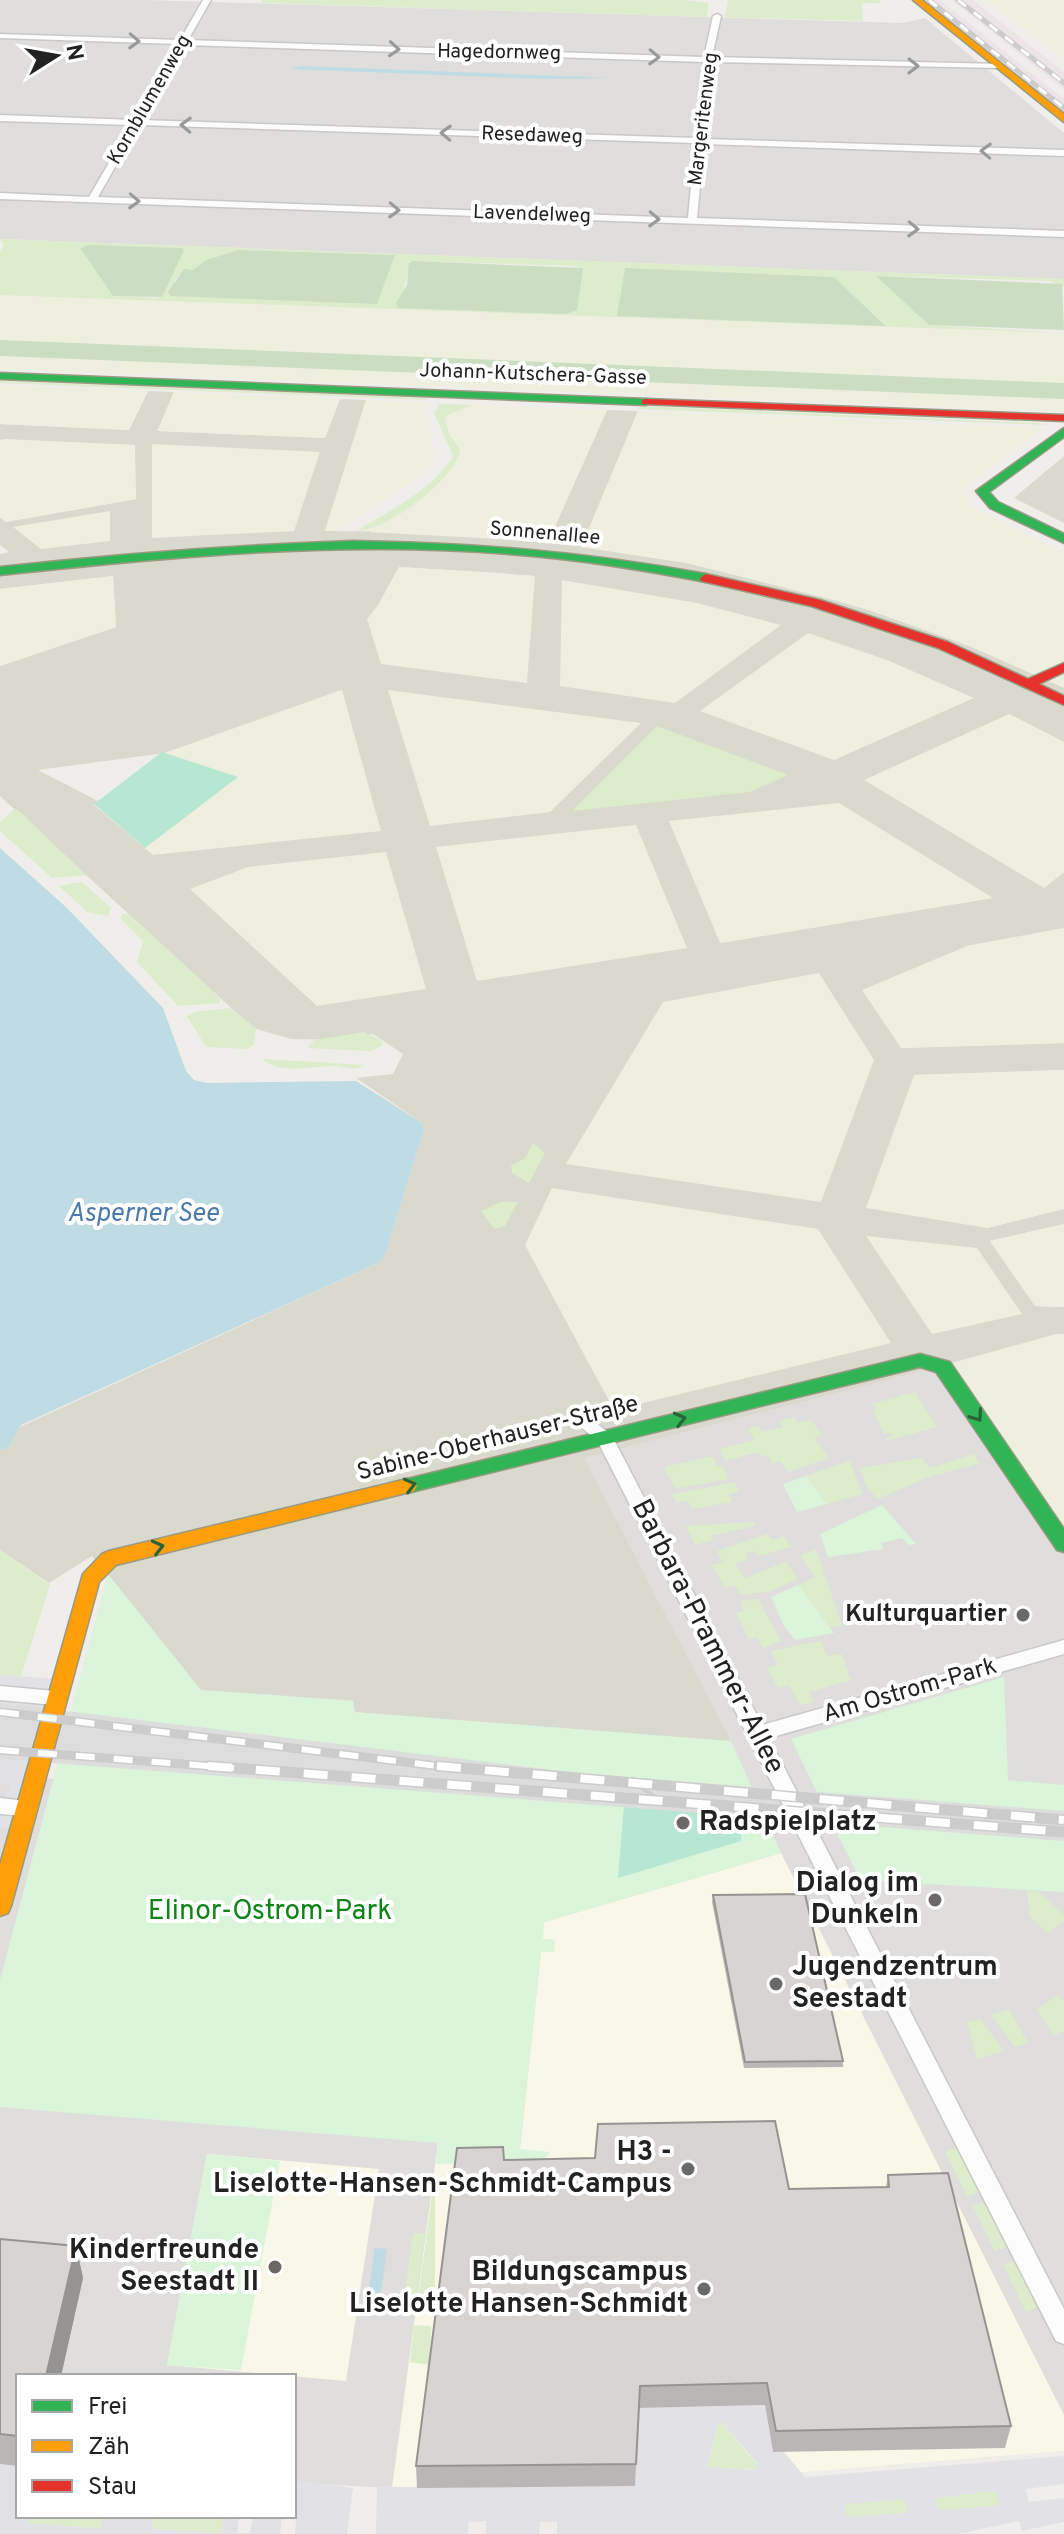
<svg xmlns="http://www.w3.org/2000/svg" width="1064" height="2534" font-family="Overpass,sans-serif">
<rect width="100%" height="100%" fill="#f0eeeb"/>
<path fill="#dfdedc" d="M0 0H145L902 23 925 18 1064 133V279L0 239Z
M952 1363 1064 1527V2451L635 2486 392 2488 294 2483V2376H18L0 2464V1776L54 1779 108 1574Z"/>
<path fill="#ede4e9" d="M925 0H940L1064 99V112Z
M952 0H973L1064 72V90Z"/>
<path fill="#f8f7e8" d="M781 1853 1064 2415V2451L635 2486 392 2488 438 2143 520 2149 541 1951 555 1940 542 1939 544 1922Z
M207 2154 379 2169 346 2381 167 2365Z"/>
<path fill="#d9d9cd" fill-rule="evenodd" d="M148 391 174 392 158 431 325 438 340 399 366 400 325 531 423 532 548 542 607 410 638 411 582 547 687 563 811 593 918 625 1010 663 1064 640V742L1009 714 1044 888 1064 872V928L967 946 901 1048 1064 1043V1070L914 1075 987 1228 1064 1209V1224L990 1241 1035 1306 1064 1307V1334L584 1458 731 1741 355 1712 353 1700 201 1690 92 1556 49 1583 0 1550V1436L376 1264 385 1255 424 1130 422 1123 356 1078 393 1074 403 1054 373 1034 339 1040 291 1039 253 1028 0 796V666L116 627 113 576 0 589V554L9 552 0 545V517L6 522 136 499 134 445 0 440V424L129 430ZM319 452 294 531 209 533ZM399 567 500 573 534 576 373 614ZM341 690 153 855 94 805 98 801 38 770 165 753ZM670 821 992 898 721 943Z
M1064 456V523L1014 498Z"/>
<path fill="#efefdf" d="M987 0H1064V59Z
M0 295 1064 333V383L0 340Z
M0 356 1064 399V412L0 369Z
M0 385 148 391 129 430 0 424Z
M174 392 340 399 325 438 157 431Z
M366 400 426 403 423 417 435 454 428 469 413 481 336 531H325Z
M472 405 607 410 548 542 370 532 410 508 456 465 458 444 449 434 445 416Z
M638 411 1043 428 961 490 972 507 1064 553V688L967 645 857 606 687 563 581 547Z
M5 439 135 445 136 499 5 522 0 517V440Z
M152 444 320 452 294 531 152 538Z
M110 511V541L41 549 13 527Z
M399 567 535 576 527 683 381 664 367 619 383 599Z
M113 576 116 627 0 666V589Z
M562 580 697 603 781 625 675 703 560 686Z
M808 633 887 660 974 698 834 760 700 711Z
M342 690 381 831 153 855 145 848 237 777 165 753Z
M388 690 641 723 550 812 430 826Z
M1009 714 1064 742V872L1044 888 864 780Z
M839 803 993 898 720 943 669 821Z
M636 825 687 948 477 981 436 847Z
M386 852 426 989 317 1006 190 889 248 867Z
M1064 928V1043L901 1048 862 990 967 946Z
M819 973 874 1060 821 1202 566 1164 663 1002Z
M1064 1070V1209L987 1228 866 1208 914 1075Z
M552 1188 818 1229 891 1343 614 1410 525 1245Z
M1064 1224V1307L1035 1306 990 1241Z
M866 1236 977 1248 1022 1314 932 1334Z
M1056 1334H1064V1527L952 1363Z"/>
<path fill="#ddeccb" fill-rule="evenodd" d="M262 0H684L708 3 707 17 261 3Z
M728 0H878L882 3H862L863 21 725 17Z
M0 239 1064 279V287L1050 281 877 276 929 325 1064 333 0 295V253L4 245ZM88 245 181 248 162 297 155 298 113 296 80 248ZM239 250 394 255 395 256 173 283 184 269 193 270 206 260ZM414 261 575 266 583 269 403 289ZM625 269 834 277 886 325 618 316Z
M0 381 428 398V400L0 383Z
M439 404 472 405 445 416 449 434 460 449C460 477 384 532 357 531 390 510 433 490 453 456L434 413Z
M640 406 1038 423 1046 425 639 409Z
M657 726 788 775 750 792 572 811Z
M13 810H18L86 875 52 878 0 831V822Z
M82 882 111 908 108 916 87 912 59 886Z
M123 914H129L220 998V1003L178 1006 137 962 143 941 120 918Z
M230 1008 256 1028 254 1045 247 1049 206 1047 187 1016 195 1012Z
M364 1032 381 1040 383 1045 371 1051 308 1048 314 1040Z
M264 1060V1059L364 1065C352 1072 344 1066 332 1066 314 1066 280 1075 264 1060Z
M533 1143 545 1153 529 1183 512 1173 511 1166 525 1158Z
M501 1202H518L505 1226 494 1229 481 1211Z
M915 1392 937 1427 887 1441 886 1437 893 1436 892 1433 884 1434 873 1410 877 1408 871 1404Z
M794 1417 798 1423 811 1420 822 1435 814 1438 829 1458 788 1472 780 1461 773 1464 767 1455 762 1457 758 1452 725 1461 720 1449 754 1440 748 1428 758 1426 762 1432 783 1427 780 1421Z
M974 1454 980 1463 926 1478 878 1499 867 1488 860 1468 922 1458 930 1468Z
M712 1456 717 1466 722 1465 728 1479 675 1489 664 1467Z
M850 1461 862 1494 827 1504 806 1476Z
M735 1482 739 1492 729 1494 731 1502 692 1509 688 1500 677 1503 672 1494Z
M753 1522 755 1526 712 1536 714 1539 695 1545 686 1526Z
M768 1534 771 1540 784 1536 791 1547 759 1556 754 1551 746 1554 748 1559 735 1564 745 1578 786 1562 798 1579 771 1591 740 1595 735 1585 725 1588 712 1565 723 1562 717 1551Z
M816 1549 842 1626 830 1627 798 1585 815 1577 800 1555Z
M0 1550 50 1585 21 1676 0 1675Z
M758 1599 781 1641 763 1648 757 1637 749 1639 736 1613 743 1611 741 1601Z
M821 1641 827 1656 842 1654 851 1680 809 1692 814 1702 800 1705 789 1685 778 1688 767 1668 778 1664 771 1651Z
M1027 1890 1037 1891 1064 1915V1920L1048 1933 1030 1917Z
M1057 1995 1064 2001V2031L1054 2035 1037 2010Z
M1009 2009 1028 2043 1015 2047 991 2015Z
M980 2019 1004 2051 977 2059 967 2022Z
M957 2148 979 2192 967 2196 945 2152Z
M435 2172V2299H418Z
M985 2202 1007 2247 995 2251 973 2206Z
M413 2233 425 2234 416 2299H404Z
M1014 2261 1037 2307 1026 2312 1003 2265Z
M414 2325 431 2326 430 2365 410 2362Z
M721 2422 757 2464 756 2470 708 2467 717 2426Z
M996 2491 1000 2505 938 2511 936 2498Z
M905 2499 908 2513 846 2517 844 2504Z
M30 2516H103L101 2529 28 2523Z
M153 2516H223L221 2533 151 2529Z"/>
<path fill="#cbdec1" d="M88 245 181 248 184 250 162 297 113 296 80 248Z
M239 250 395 255 377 304 171 296 168 292 184 269 193 270 206 260Z
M414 261 583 268 577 310 566 314 398 308 396 303 407 285 409 263Z
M625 268 834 277 886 326 617 316Z
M876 276 1062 284 1064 330 929 325Z
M0 340 1064 383V399L0 356Z"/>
<path fill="#daf5da" d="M806 1476 827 1504 797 1512 783 1484Z
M882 1505 916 1544 909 1545 902 1538 881 1543 883 1549 828 1557 820 1534Z
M108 1574 201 1690 353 1701 355 1712 731 1741 781 1853 544 1922 543 1939 555 1940 554 1952H541L520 2149 550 2152 543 2162 436 2164 438 2143 0 2107V1980Z
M798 1585 834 1633 795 1640 784 1626 771 1597Z
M1004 1677 1008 1780 1064 1785V1892L860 1880 791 1739Z
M207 2154 280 2161 241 2370 167 2365Z"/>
<path fill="#b7e6d2" d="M162 752 238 777 145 848 94 804Z
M744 1788 741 1841 618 1878 624 1806Z"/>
<path fill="#e0dfde" d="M937 71 957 72 1005 111 980 113 931 74 938 73Z"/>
<path fill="#e2e1e5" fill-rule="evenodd" d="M0 1675 56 1679 12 1829 0 1828V1803H4L10 1784 0 1783Z
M765 2405 773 2452H784L805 2477 1064 2456V2484L1026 2489 1029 2502 1064 2498V2522L1022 2531 1019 2521 958 2534H557V2522H540L539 2534H486V2521L469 2522 468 2534H376L377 2487 635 2486 639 2408ZM721 2422 757 2463 755 2470 708 2467 717 2426ZM996 2491 999 2505 938 2510 936 2498ZM905 2500 907 2513 846 2516 845 2504Z
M0 2464 18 2466V2516H30L28 2523 101 2529 103 2516H153L151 2529 221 2533 223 2516H239L237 2533H250L253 2516H294V2480L353 2488 347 2534H295L296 2518H282L280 2534H0Z"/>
<path fill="#bfdbe3" d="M300 66 612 78 544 79 291 69Z
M0 848 66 907 163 1008 186 1071 194 1080 207 1083 356 1081 422 1123 424 1130 385 1255 378 1263 21 1425 8 1447 0 1450Z
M375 2248 387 2249 380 2301 367 2300Z"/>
<path fill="#dedddd" d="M0 1703 587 1774 1064 1811V1841L0 1759Z"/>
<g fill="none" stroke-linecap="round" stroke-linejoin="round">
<defs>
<path id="street" d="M203 0H211L188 40 704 57 713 16 717 14 721 16 712 57 1001 64 998 68 711 62 704 139 1064 150V156L704 144 697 218 1064 231V237L0 199V193L89 197 131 125 0 121V115L134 120 177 44 0 38V34L180 40ZM185 45 703 62 696 138 142 120ZM139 125 695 143 688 218 98 197Z
M580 1412 611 1434 762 1725 1064 1640V1654L769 1738 1064 2309V2344L1056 2341 598 1442 571 1418 574 1414Z
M0 1686 55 1691 62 1693 64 1698 62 1703 55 1705 0 1700Z
M0 1798 34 1802 37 1808 34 1814 27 1816 0 1814Z"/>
<path id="fast" d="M0 373 646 399 652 402 646 405 0 379Z
M1064 428V437L989 492 998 502 1064 534V543L990 508 976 491Z
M353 541C477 543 585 552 706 574L712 578 706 582C648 571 591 561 532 556 355 539 176 556 0 575V567C118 554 235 545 353 541Z
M920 1354 950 1362 1064 1529V1552L1057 1550 936 1372 920 1367 407 1493 400 1491 397 1486 400 1481 407 1479Z"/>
<path id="slow" d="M913 0H922L1064 114V122Z
M407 1479 414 1481 417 1486 414 1491 116 1565 99 1582 11 1906 8 1913 0 1916V1865L83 1574 102 1554 109 1551Z"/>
<path id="jam" d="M646 399 1064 415V421L642 404V400Z
M706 574 820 600 948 642 1028 679 1064 663V672L1039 684 1064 696V705L938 648 811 606 701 581 700 578Z"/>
</defs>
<use href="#street" stroke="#c9c8c7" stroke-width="3"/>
<use href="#fast" stroke="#999a82" stroke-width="3"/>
<use href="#slow" stroke="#999a82" stroke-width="3"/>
<use href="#jam" stroke="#999a82" stroke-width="3"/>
<use href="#street" fill="#fdfcfc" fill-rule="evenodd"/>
<use href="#fast" fill="#30b455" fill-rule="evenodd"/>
<use href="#slow" fill="#ff9f0a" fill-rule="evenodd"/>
<use href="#jam" fill="#e5322d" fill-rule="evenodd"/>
<path stroke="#ccc" stroke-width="3" d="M640 1788 663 1800"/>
<defs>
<path id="rail-far2" d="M929 0 1064 108
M958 0 1064 83"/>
<path id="rail-far1" d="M0 1712 453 1768
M0 1750 234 1768"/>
<path id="rail" d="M208 1766 1064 1832
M437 1766 1064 1820"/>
</defs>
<use href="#rail-far2" stroke="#ccc" stroke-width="5"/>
<use href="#rail-far1" stroke="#ccc" stroke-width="9"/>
<use href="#rail" stroke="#ccc" stroke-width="11"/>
<use href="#rail-far2" stroke="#fff" stroke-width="3" stroke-dasharray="10" stroke-linecap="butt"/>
<use href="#rail-far1" stroke="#fff" stroke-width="6" stroke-dasharray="19" stroke-linecap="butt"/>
<use href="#rail" stroke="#fff" stroke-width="8" stroke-dasharray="24" stroke-linecap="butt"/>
</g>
<path fill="#b9b6b5" d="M713 1895 843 2061V2067L744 2068 712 1902Z
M504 2160 789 2189 886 2187 888 2175 1011 2426 1005 2448 773 2452 765 2405 639 2408 635 2486 417 2488 416 2466Z
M0 2239 76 2246 83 2278 61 2376H18V2466L0 2464Z"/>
<path fill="#969493" d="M76 2246 83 2278 61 2376H46Z"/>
<path fill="#d7d4d2" stroke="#969493" stroke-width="2" d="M805 1894 843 2061 745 2062 713 1895Z
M775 2121 789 2189 889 2187 888 2175 948 2173 1011 2426 776 2431 767 2383 640 2386 636 2464 416 2466 457 2148 503 2147 504 2160 595 2158 598 2124Z
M0 2239 76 2246 46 2376H18V2436L0 2434Z"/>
<defs><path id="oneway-chevron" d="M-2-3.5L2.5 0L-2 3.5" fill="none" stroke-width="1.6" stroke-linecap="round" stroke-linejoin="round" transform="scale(2)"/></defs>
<g stroke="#9a9a9a">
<use href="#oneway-chevron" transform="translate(134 41) rotate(2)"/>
<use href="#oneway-chevron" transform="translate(394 49) rotate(4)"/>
<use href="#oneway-chevron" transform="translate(654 57) rotate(2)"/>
<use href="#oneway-chevron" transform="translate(913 66) rotate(1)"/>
<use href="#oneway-chevron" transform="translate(186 125) rotate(-178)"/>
<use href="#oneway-chevron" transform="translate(446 133) rotate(-178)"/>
<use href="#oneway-chevron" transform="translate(986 151) rotate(-178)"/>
<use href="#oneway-chevron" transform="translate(134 201) rotate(2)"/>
<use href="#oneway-chevron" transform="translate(394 210) rotate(2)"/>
<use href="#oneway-chevron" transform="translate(654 219) rotate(2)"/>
<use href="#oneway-chevron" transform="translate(913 229) rotate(2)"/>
</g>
<g stroke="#286439">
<use href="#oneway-chevron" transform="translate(977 1416) rotate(55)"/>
<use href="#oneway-chevron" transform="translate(680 1419) rotate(-14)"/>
<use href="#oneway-chevron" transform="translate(410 1485) rotate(-14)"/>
<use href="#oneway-chevron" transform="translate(158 1547) rotate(-14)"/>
</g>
<g fill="#6a6968" stroke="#fff" stroke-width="3">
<circle cx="1023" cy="1615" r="8"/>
<circle cx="683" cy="1823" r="8"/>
<circle cx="935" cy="1900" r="8"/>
<circle cx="776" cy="1984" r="8"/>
<circle cx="688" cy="2169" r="8"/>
<circle cx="275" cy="2267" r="8"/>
<circle cx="704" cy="2289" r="8"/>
</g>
<g text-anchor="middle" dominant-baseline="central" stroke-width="8" stroke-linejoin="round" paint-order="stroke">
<g font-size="20" fill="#222" stroke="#fff">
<text transform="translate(499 53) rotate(1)">Hagedornweg</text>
<text transform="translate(150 100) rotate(-60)">Kornblumenweg</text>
<text transform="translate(704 119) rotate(-83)">Margeritenweg</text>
<text transform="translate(532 136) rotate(2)">Resedaweg</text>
<text transform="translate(532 215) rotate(2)">Lavendelweg</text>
<text transform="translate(533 375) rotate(2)">Johann-Kutschera-Gasse</text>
<text transform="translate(545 534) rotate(5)">Sonnenallee</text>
</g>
<g font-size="24" fill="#222" stroke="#fff">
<text transform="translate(498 1439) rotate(-14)">Sabine-Oberhauser-Straße</text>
<text transform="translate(910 1691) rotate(-16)">Am Ostrom-Park</text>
</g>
<g font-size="24" font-weight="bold" fill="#222" stroke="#fff" text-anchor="end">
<text x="1007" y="1615">Kulturquartier</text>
</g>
<g font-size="26" font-style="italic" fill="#4a7aab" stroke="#fff">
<text x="143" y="1214">Asperner See</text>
</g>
<g font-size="28" fill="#222" stroke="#fff">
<text transform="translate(707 1637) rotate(63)">Barbara-Prammer-Allee</text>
</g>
<g font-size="28" font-weight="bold" fill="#222" stroke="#fff" text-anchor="end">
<text x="699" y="1823" text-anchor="start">Radspielplatz</text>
<text x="919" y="1884">Dialog im<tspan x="919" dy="32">Dunkeln</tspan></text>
<text x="792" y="1968" text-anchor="start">Jugendzentrum<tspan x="792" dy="32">Seestadt</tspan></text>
<text x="672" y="2153">H3 -<tspan x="672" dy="32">Liselotte-Hansen-Schmidt-Campus</tspan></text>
<text x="259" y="2251">Kinderfreunde<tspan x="259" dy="32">Seestadt II</tspan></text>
<text x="688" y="2273">Bildungscampus<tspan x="688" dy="32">Liselotte Hansen-Schmidt</tspan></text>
</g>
<g font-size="28" fill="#0c8416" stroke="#fff">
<text x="270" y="1912">Elinor-Ostrom-Park</text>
</g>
</g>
<rect x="16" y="2374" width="280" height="144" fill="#ffffff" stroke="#a7a7a7" stroke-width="2"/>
<rect x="32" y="2400" width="40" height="12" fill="#30b455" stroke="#a7a7a7" stroke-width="2"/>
<text x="88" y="2414" font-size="24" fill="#222222">Frei</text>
<rect x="32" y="2440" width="40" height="12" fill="#ff9f0a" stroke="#a7a7a7" stroke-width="2"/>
<text x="88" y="2454" font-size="24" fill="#222222">Zäh</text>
<rect x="32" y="2480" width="40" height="12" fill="#e5322d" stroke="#a7a7a7" stroke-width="2"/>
<text x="88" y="2494" font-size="24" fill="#222222">Stau</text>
<g transform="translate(56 56) rotate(79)" stroke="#ffffff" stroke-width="6" paint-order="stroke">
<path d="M0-6L14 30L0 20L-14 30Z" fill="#222222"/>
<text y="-12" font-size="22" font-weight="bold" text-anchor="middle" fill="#222222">N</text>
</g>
</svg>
